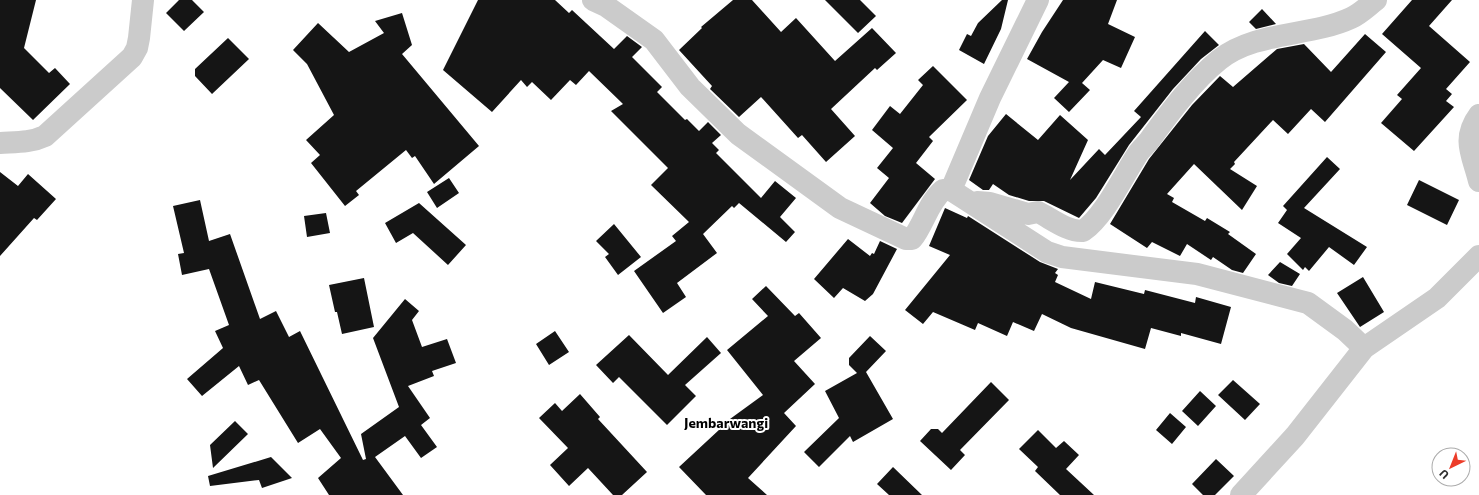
<svg xmlns="http://www.w3.org/2000/svg" width="1479" height="495" font-family="Commissioner,sans-serif">
<rect width="100%" height="100%" fill="#fff"/>
<path fill="#151515" d="M0 0H36L24 48 49 73 55 68 70 84 33 120 0 88Z
M179 0H192L204 12 184 31 166 13Z
M478 0H555L569 13 572 10 614 49 627 36 642 47 632 57 662 87 657 92 685 120 687 119 699 131 708 122 721 135 712 143 719 150 716 153 761 198 775 181 796 198 780 217 795 232 786 242 739 203 734 208 732 206 703 234 717 253 677 283 686 297 663 313 634 271 676 241 672 236 689 222 651 185 668 168 611 111 623 104 589 71 576 85 570 80 551 100 532 82 527 87 521 80 492 112 443 70Z
M733 0H752L781 32 796 18 835 61 872 28 896 53 877 70 875 68 831 109 855 136 826 162 802 135 798 138 761 97 739 117 710 89 712 86 679 50 702 28 701 27Z
M825 0H860L876 16 858 33Z
M1002 0H1008L1001 29 984 64 959 50 967 34 971 36 978 23Z
M1063 0H1117L1108 24 1135 37 1121 68 1103 60 1082 83 1090 90 1069 112 1054 98 1069 82 1027 59 1042 32Z
M1412 0H1452L1429 26 1470 62 1446 89 1452 94 1446 101 1454 107 1414 151 1381 123 1402 99 1397 95 1421 68 1382 34Z
M1262 9 1276 24 1256 29 1249 22Z
M402 13 412 45 402 54 479 146 434 184 415 156 412 158 406 150 356 191 359 195 345 206 311 163 320 155 306 140 334 115 307 64 293 50 318 23 349 52 384 33 375 21Z
M1205 31 1219 45 1201 59 1173 89 1129 145 1096 198 1079 218 1044 201H1029L1009 195 993 184 989 190H983L969 180 988 136 1006 114 1038 140 1060 115 1088 140 1070 180 1099 149 1105 155 1141 117 1134 111Z
M1365 34 1386 52 1325 122 1311 109 1288 134 1273 120 1234 162 1235 164 1230 169 1257 186 1242 210 1194 164 1167 194 1174 198 1172 202 1205 221 1207 218 1230 232 1228 234 1256 254 1243 273 1232 270 1213 257 1211 260 1187 244 1180 256 1152 242 1147 248 1110 224 1149 159 1192 105 1220 76 1233 87 1277 49 1304 44 1331 72Z
M228 38 249 59 212 94 195 76V69Z
M933 66 967 100 929 137 933 141 916 163 935 179 902 223 885 216 870 203 889 178 877 168 893 148 872 130 890 106 900 114 923 85 918 80Z
M1327 157 1340 169 1304 208 1367 247 1354 265 1329 247 1309 271 1305 267 1303 270 1287 254 1301 238 1278 223 1287 210 1283 206Z
M0 172 18 186 28 174 56 199 37 220 34 218 0 256Z
M449 178 459 193 437 208 427 192Z
M1419 180 1459 200 1447 225 1407 205Z
M200 200 209 241 230 234 260 319 276 311 289 337 300 331 363 460 366 459 361 434 399 407 373 338 405 299 419 311 412 320 422 347 447 339 456 363 432 371 434 376 408 386 430 418 421 425 437 447 421 458 405 436 375 457 403 495H329L318 478 341 458 320 429 298 443 259 380 248 385 239 366 202 396 187 379 223 348 215 331 229 325 209 269 182 275 178 254 184 253 173 206Z
M419 203 466 245 448 265 413 233 396 243 385 223Z
M945 208 967 218 968 216 1040 262 1058 269 1055 273 1058 275 1055 282 1091 299 1095 282 1144 294 1145 290 1195 303 1196 297 1231 307 1221 344 1181 333V336L1151 328 1145 349 1071 328 1042 314 1034 331 1013 322 1007 336 978 323 975 330 933 312 923 324 905 310 950 255 929 246Z
M326 213 330 233 307 237 304 216Z
M614 224 641 257 618 275 605 257 609 254 596 241Z
M848 239 870 256 872 253 874 254 880 241 897 249 873 294 865 301 843 288 834 298 814 279Z
M1280 262 1300 274 1292 286 1279 283 1268 275Z
M1363 277 1384 312 1360 327 1337 293Z
M364 278 374 327 342 334 337 312H335L329 285Z
M766 286 795 316 799 313 821 338 794 361 815 384 784 413 796 426 748 478 767 495H706L679 467 720 429 719 427 763 395 727 350 768 316 752 299Z
M555 331 569 352 549 365 536 344Z
M629 335 668 375 707 337 721 353 685 385 696 396 667 425 619 377 613 383 596 365Z
M870 336 886 351 866 372 893 419 853 442 850 436 819 467 804 452 839 418 825 391 857 373 849 365V358Z
M1233 380 1260 404 1245 420 1218 395Z
M991 382 1009 400 960 450 965 455 951 470 920 441 931 429H938L942 433Z
M1200 391 1216 406 1198 426 1182 411Z
M580 394 600 417 598 419 647 472 622 495H613L588 468 569 486 550 465 568 448 539 418 555 403 562 411Z
M1170 413 1186 427 1172 444 1156 430Z
M235 421 248 434 213 468 210 445Z
M1038 430 1056 448 1064 441 1079 455 1066 469 1094 495H1060L1035 471 1038 467 1019 449Z
M271 457 292 478 262 488 259 480 210 486 208 476Z
M1216 459 1234 476 1215 495H1203L1192 484Z
M893 467 922 495H889L877 484Z"/>
<g fill="none" stroke-linecap="round" stroke-linejoin="round">
<path stroke="#cbcbcb" stroke-width="22" d="M593 0 606 6 654 40 690 87 738 134 840 208 906 239H912C924 224 928 203 943 190H951L1047 252 1062 257 1197 274 1308 303 1345 330 1364 348 1295 436 1241 495
M1479 115C1461 139 1473 156 1479 181
M0 143C16 142 30 143 45 136L132 57 137 48 139 38 143 0
M951 190 990 98 1038 0
M977 202 990 203 1028 214 1038 212C1052 219 1068 232 1083 231 1105 216 1124 174 1139 152 1143 147 1148 143 1151 138 1171 111 1193 81 1219 60 1255 31 1310 37 1351 18 1360 14 1368 6 1376 0
M1364 348 1437 298 1479 256"/>
</g>
<g text-anchor="middle" dominant-baseline="central" stroke-width="4" stroke-linejoin="round" paint-order="stroke">
<g font-size="14" font-weight="bold" fill="#000" stroke="#fff">
<text x="726" y="422">Jembarwangi</text>
</g>
</g>
<g transform="translate(1451 467) rotate(223)"><circle r="19" fill="#ffffff" stroke="#ababab"/>
<path d="M0-3L7 15L0 10L-7 15Z" fill="#ec3c29"/>
<text y="-6" font-size="11" font-weight="bold" text-anchor="middle" fill="#2e2e2e">U</text>
</g>
</svg>
